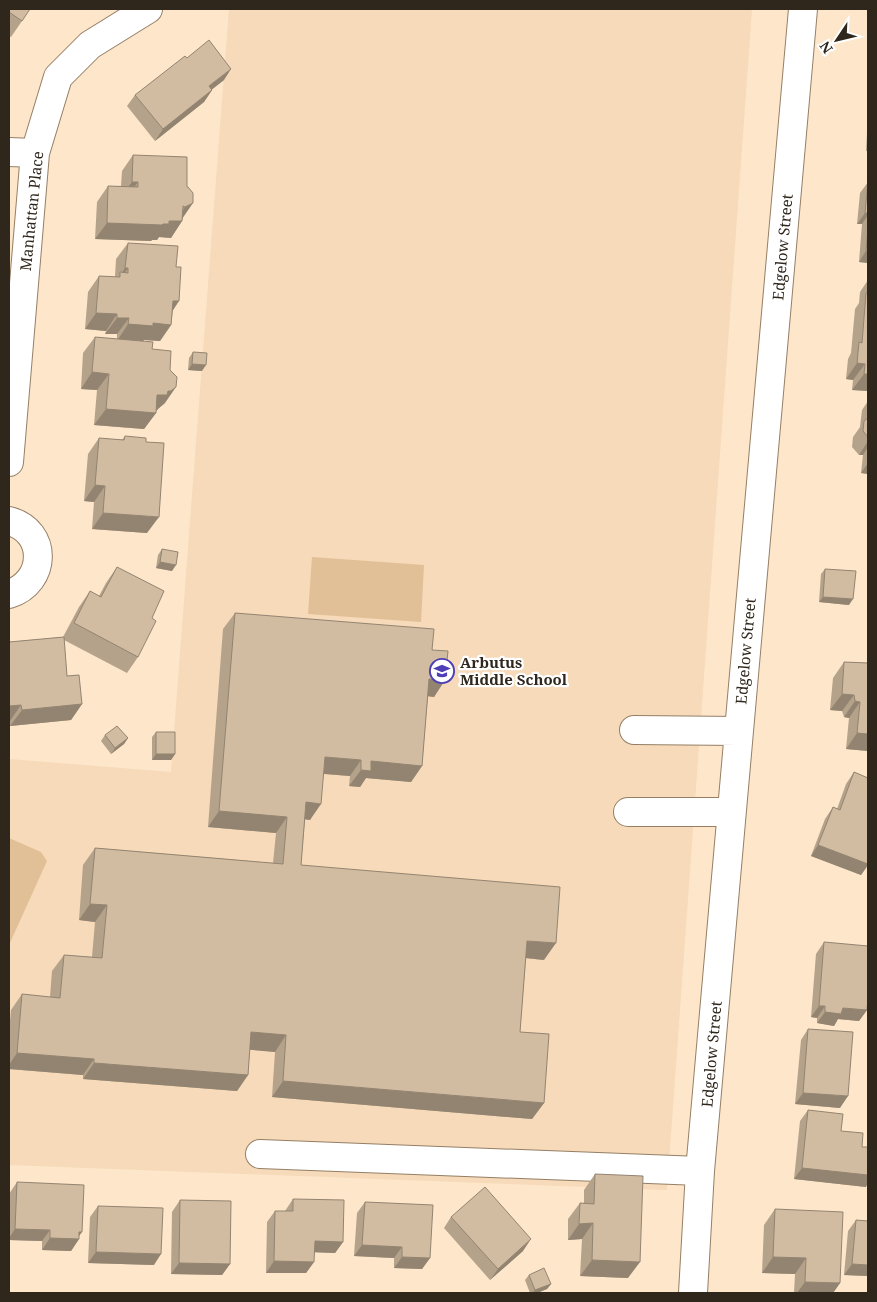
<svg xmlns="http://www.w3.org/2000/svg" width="877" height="1302" font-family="'Noto Serif',serif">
<rect width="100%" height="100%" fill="#fde6ca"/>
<path fill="#f6dab9" d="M229 9H752L667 1190 9 1165V759L171 772Z"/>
<path fill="#e1c097" d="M312 557 424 565 421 622 308 614Z
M9 838 41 852 47 861 9 945Z"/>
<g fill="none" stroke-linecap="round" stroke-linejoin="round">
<defs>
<path id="minor" d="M9 152 35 153
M9 462 35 153 58 77 90 45 148 9
M9 521C48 531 47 582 9 594
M634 730 738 731
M628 812H731
M260 1154 700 1171
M693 1293 700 1171 803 9"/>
</defs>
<use href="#minor" stroke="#947f66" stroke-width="30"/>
<use href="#minor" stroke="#fff" stroke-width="28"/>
</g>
<path fill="#b5a28a" d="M9 9 22 21 11 37 9 36Z
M187 58 224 80 211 90H212L204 102 155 141 127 106 135 95Z
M868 116V151H866Z
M133 155 187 187 193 193 183 217 182 221 171 238 159 237 157 240H152L151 241 95 239 97 202 108 186H121L122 171Z
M868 182V263L859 262 862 224H857L860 193Z
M128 243 173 310 171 325 160 341 144 340 143 341 152 349 165 403 159 408 156 411V413L144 429 94 425 97 390 81 389 83 353 95 337 117 339V334H105L106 331 85 329 88 292 99 276 115 277 116 259Z
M868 280V391L852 390 853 380 846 379 848 359 851 353 855 309 859 303 860 292Z
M193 352 202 371 188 370 189 358Z
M868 401V474L861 473 863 455H859L852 447 853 437 860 427 862 410Z
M125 436 147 533 92 529 94 502 84 501 88 454 99 438 122 440Z
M162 549 172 571 156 568 158 555Z
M117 567 152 618 138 657 127 673 64 640 67 676 82 704 71 720 10 726V721H9V642L63 637 79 607 90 591 99 596 106 583Z
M825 569 849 605 819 602 821 574Z
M235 613 432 650 445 680 434 697 428 696 422 766 411 782 366 778 360 787 349 786 350 776 324 774 310 820 305 819 301 865 544 960 526 958 520 1032 544 1103 532 1119 272 1097 275 1052 250 1049 248 1075 237 1091 83 1079V1075L9 1069V1032L11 1010 22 994 50 997 52 971 64 955 92 957 95 922 79 920 83 865 95 848 273 863 276 833 208 827 223 629Z
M844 662 868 663V751L846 749 849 718 844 717 842 711 830 710 833 678Z
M156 732 175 754 171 760H152V737Z
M105 735 128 738 124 744 111 754 101 741Z
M854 772 868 778V865L861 875 811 856 825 819 833 807 837 809 846 784Z
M824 942 867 1010 859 1021 838 1019 834 1026 817 1023V1018L811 1017 816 954Z
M808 1029 840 1108 795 1104 801 1040Z
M808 1110 841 1131 862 1147 866 1187 794 1179 800 1121Z
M595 1174 628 1278 580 1276 582 1239 568 1240V1219L580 1203H584V1190Z
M17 1182 79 1237V1239L71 1251 42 1250V1241L9 1240V1194Z
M293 1199 343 1242 335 1253 314 1252V1262L306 1273H266L267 1222 275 1211H285Z
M180 1200 230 1264 222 1275 171 1274 172 1212Z
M365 1202 430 1258 422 1269 394 1268V1258L354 1256 357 1213Z
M98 1206 154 1265 88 1263 90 1217Z
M775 1209 840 1283 833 1293H794L795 1274 762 1273 764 1225Z
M451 1217 523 1251 490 1280 444 1228Z
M856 1220 868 1276 844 1275 848 1231Z
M529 1275 551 1284 547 1289 537 1293H530L525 1280Z"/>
<path fill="#938471" d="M231 69 224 80 201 98 209 86Z
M212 90 204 102 155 141 163 129Z
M132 182H138L126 198H120Z
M193 203 182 219V221L171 238 159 237 157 240H152L151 241 95 239 107 223 163 224 169 221H176L185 207Z
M865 213H868V215L862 224H857Z
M866 251H868V263L859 262Z
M125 268H128L117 284 120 276Z
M173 301H179L168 318Z
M96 313 117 314 106 331 85 329Z
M117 318H129L117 334H105Z
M153 323 171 325 160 341 144 340 142 342 117 341 128 324Z
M857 363 865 364 853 380 846 379Z
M192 364 206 365 202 371 188 370Z
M92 372 109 374 97 390 81 389Z
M864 374H868V391L852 390Z
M176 387 165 403 159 408 156 411 157 395 168 391Z
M106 409 156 413 144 429 94 425Z
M868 441V447L863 455H859Z
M868 463V474L861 473Z
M95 485 105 486 94 502 84 501Z
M103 513 159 517 147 533 92 529Z
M160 562 176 565 172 571 156 568Z
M823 597 853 599 849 605 819 602Z
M429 679 445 680 434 697 418 695Z
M842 694 854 695 842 711 830 710Z
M855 701 860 702 849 718 844 717Z
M82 704 71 720 10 726 22 710Z
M21 705 10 721H9V706Z
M857 733 868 734V751L846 749Z
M128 738 124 744 111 754 115 748Z
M156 754H175L171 760H152Z
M325 757 361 760 350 776 314 773Z
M371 761 422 766 411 782 366 778 360 787 349 786 361 770Z
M306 802 321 804 310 820 295 818Z
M219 811 287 817 276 833 208 827Z
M818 845 868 864V865L861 875 811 856Z
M90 904 107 905 95 922 79 920Z
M527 941 556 943 544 960 516 957Z
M819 1006H825L817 1018 811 1017Z
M843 1008 867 1010 859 1021 838 1019 834 1026 817 1023 825 1012Z
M251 1032 286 1035 275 1052 240 1049Z
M17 1053 94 1059 83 1075 9 1069V1065Z
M94 1063 248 1075 237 1091 83 1079Z
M283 1081 544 1103 532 1119 272 1097Z
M803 1093 848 1096 840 1108 795 1104Z
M802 1168 868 1175V1183L866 1187 794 1179Z
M593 1223 582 1239 568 1240 579 1224Z
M15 1229 50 1230 42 1241 9 1240V1238Z
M79 1232H82L77 1239H79L71 1251 42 1250 50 1238Z
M531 1239 523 1251 490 1280 498 1269Z
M315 1241 343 1242 335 1253 307 1252Z
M362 1245 402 1247 394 1258 354 1256Z
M96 1252 161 1254 154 1265 88 1263Z
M402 1257 430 1258 422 1269 394 1268Z
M773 1257 806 1258 795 1274 762 1273Z
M592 1260 640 1262 628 1278 580 1276Z
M274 1261 314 1262 306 1273H266Z
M179 1263 230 1264 222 1275 171 1274Z
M852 1264 868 1265V1276L844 1275Z
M805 1282 840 1283 833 1293H797Z
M551 1284 547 1289 537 1293H533L535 1290Z"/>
<path fill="#d2bca1" stroke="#938471" d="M9 9H30L22 21 9 12Z
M209 40 231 69 209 86 212 90 163 129 135 95 185 56 187 58Z
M133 155 187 157V187H188L193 193V203L185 207 183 206 182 221H169V224H163L162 225 107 223 108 186 138 187V182H132Z
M868 182V213H865Z
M868 230V251H866Z
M128 243 178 246 176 267H181L179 301H173L171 325 153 323V326L128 324 129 318H117V314L96 313 99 276 120 277V272L128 273V268H125Z
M866 293H868V374H864L865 364 857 363 859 342 862 343Z
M95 337 153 342 152 349 171 351 170 370 177 377 176 387 171 391H168L167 395H157L156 413 106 409 109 374 92 372Z
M193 352 207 353 206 365 192 364Z
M868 418V437L863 431 864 421Z
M125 436 146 438V442L164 443 159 517 103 513 105 486 95 485 99 438 124 440Z
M162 549 178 552 176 565 160 562Z
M117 567 164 591 152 618 156 621 138 657 74 623 90 591 101 597Z
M825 569 856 571 853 599 823 597Z
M235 613 434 629 432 650 448 651 445 680 429 679 422 766 371 761V771L361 770V760L325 757 321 804 306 802 301 865 560 887 556 943 527 941 520 1032 549 1034 544 1103 283 1081 286 1035 251 1032 248 1075 94 1063V1059L17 1053 22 994 60 998 64 955 102 958 107 905 90 904 95 848 283 864 287 817 219 811Z
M64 637 67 676 79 675 82 704 22 710 21 705 9 706V642Z
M844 662 868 663V734L857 733 860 702 855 701 854 695 842 694Z
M117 726 128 738 115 748 105 735Z
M156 732H175V754H156Z
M854 772 868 778V864L818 845 833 807 840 810Z
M824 942 868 946V997L867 1010 843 1008 841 1014 825 1012V1006H819Z
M808 1029 853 1032 848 1096 803 1093Z
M808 1110 843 1114 841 1131 863 1133 862 1147H868V1175L802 1168Z
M595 1174 643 1176 640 1262 592 1260 593 1223 579 1224 580 1203 594 1204Z
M17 1182 84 1185 82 1232H79V1239L50 1238V1230L15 1229Z
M485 1187 531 1239 498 1269 451 1217Z
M293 1199 344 1200 343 1242 315 1241 314 1262 274 1261 275 1211H293Z
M180 1200 231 1201 230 1264 179 1263Z
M365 1202 433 1205 430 1258 402 1257V1247L362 1245Z
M98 1206 163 1208 161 1254 96 1252Z
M775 1209 843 1212 840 1283 805 1282 806 1258 773 1257Z
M856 1220 868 1221V1265L852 1264Z
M544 1268 551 1284 535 1290 529 1275Z"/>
<defs>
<symbol id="school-ring" viewBox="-11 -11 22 22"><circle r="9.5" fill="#fff" stroke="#4e3fb6" stroke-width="1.5"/><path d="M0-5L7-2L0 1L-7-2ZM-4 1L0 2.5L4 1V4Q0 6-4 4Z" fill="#4e3fb6"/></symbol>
</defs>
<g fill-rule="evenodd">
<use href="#school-ring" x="428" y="657" width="28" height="28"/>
</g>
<g text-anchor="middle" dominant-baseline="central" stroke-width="4.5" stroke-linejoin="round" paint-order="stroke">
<g font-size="15" fill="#2f261c" stroke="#fff">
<text transform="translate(31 211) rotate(-84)">Manhattan Place</text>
<text transform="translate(782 247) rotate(-85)">Edgelow Street</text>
<text transform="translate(745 651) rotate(-85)">Edgelow Street</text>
<text transform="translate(711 1054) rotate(-85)">Edgelow Street</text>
</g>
<g font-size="15" font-weight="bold" fill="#2f261c" stroke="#fff" text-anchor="start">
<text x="460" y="662">Arbutus<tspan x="460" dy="17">Middle School</tspan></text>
</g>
</g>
<rect width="877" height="1302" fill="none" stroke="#2f261c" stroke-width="20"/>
<g transform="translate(837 40) rotate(235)" stroke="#ffffff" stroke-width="4" paint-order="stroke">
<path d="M0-4L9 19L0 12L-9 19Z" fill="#2f261c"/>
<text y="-8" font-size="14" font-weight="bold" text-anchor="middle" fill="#2f261c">N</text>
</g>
</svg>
